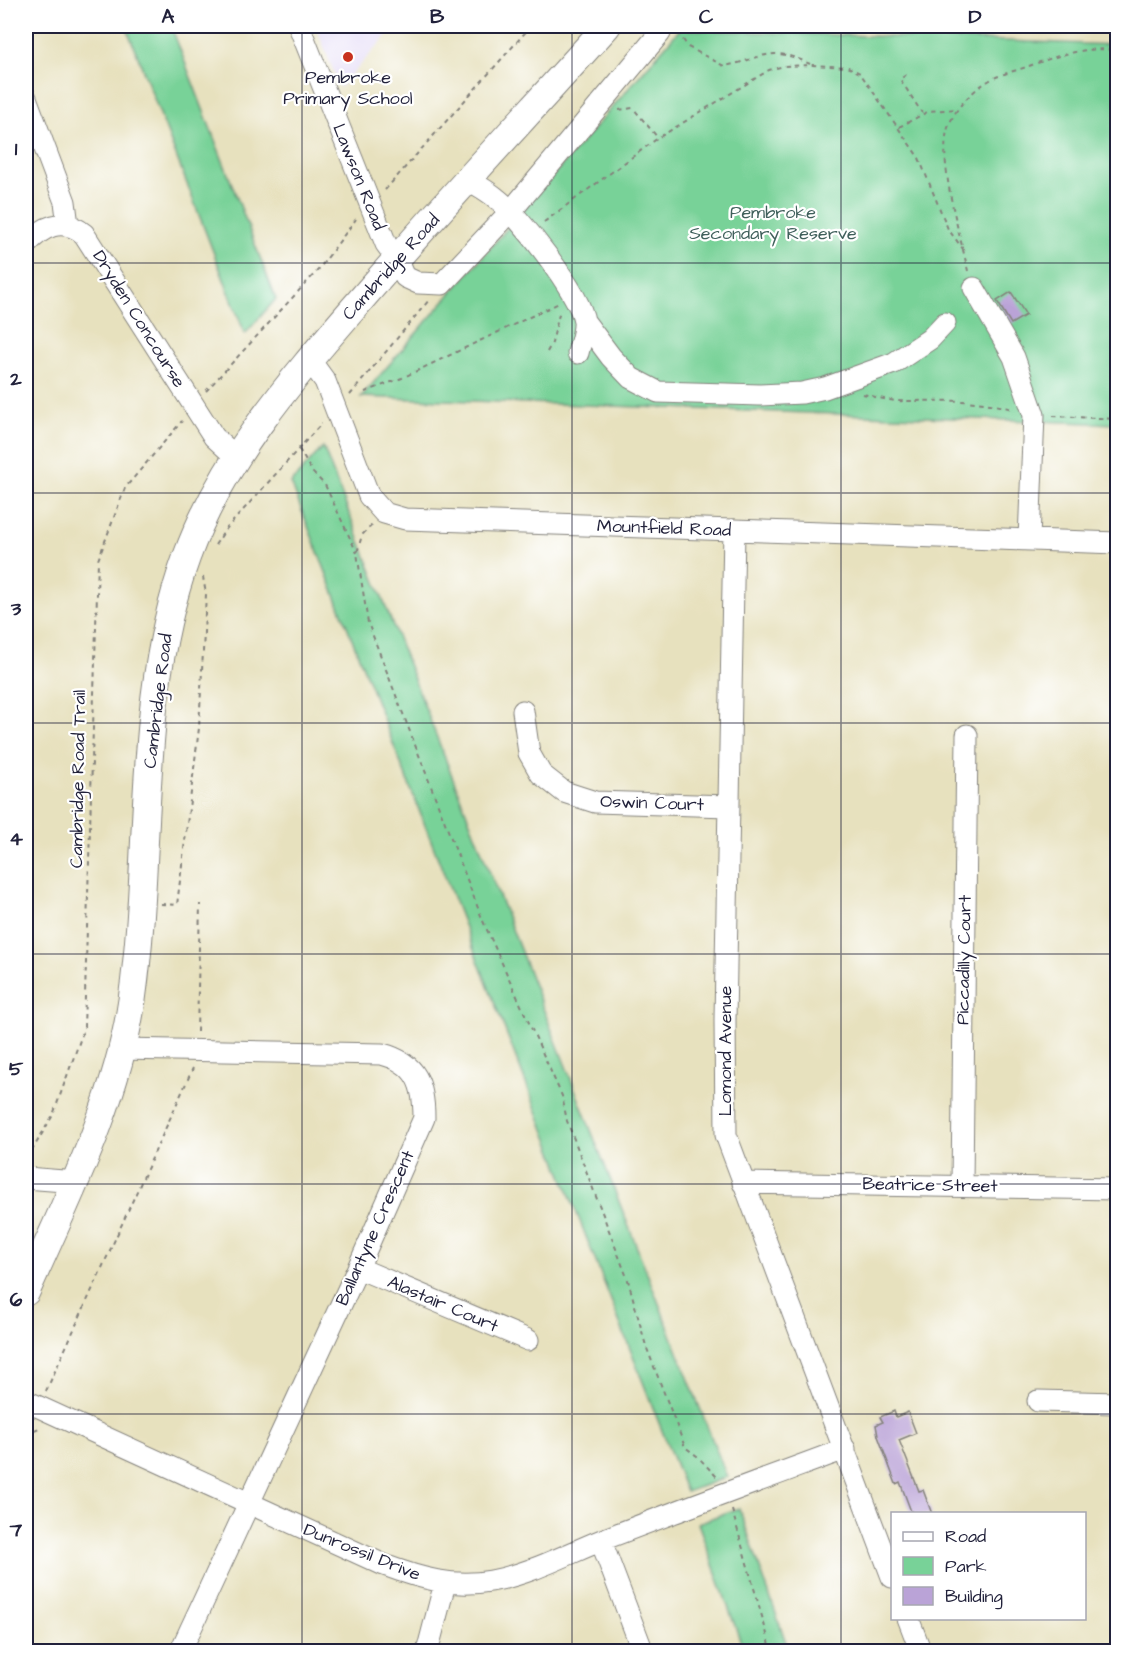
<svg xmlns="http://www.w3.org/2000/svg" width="1143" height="1677" font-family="'Architects Daughter',sans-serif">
<rect width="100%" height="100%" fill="#fff"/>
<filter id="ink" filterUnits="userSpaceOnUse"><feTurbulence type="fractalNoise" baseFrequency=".0167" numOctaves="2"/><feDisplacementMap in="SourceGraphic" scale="12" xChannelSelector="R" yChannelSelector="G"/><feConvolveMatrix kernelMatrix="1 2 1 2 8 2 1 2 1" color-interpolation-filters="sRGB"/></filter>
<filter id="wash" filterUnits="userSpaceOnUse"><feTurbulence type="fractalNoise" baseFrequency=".008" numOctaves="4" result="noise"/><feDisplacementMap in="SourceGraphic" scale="24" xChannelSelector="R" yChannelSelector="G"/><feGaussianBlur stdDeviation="1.35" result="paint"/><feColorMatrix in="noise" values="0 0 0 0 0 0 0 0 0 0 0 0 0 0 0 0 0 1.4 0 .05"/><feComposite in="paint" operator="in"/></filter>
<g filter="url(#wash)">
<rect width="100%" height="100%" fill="#e7e1be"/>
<path fill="#dfd5f5" d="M316 26H395L340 88Z"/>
<path fill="#78d298" stroke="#4d7a6a" stroke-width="1.5" d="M126 26H171L276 299 245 334Z
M680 29 1117 45V424L361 397Z
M323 447 727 1477 686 1492 291 483Z
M739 1508 789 1651H744L698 1523Z"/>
<g id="blocks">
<path fill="#baa3d7" d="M1011 292 1026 315 1011 324 997 301Z
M894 1411 896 1417 908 1412 916 1433 899 1440 919 1491 923 1490 932 1514H912L900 1482 896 1484 878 1436 876 1425 883 1422 880 1417Z"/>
</g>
</g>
<g filter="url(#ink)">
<use href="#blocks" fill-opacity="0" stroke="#84827c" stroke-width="1.5"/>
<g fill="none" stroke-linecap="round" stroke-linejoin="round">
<defs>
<path id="minor" d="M299 26 386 244 397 259 405 277 418 283 442 284 511 211 660 33
M26 98 65 202 68 225
M469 180C478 186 488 191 496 198 518 214 581 295 584 321 585 331 580 344 578 353
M26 245C42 227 62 216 84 234L214 437 236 457
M974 288 1014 357 1034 415 1029 539
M584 321 611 357 631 378 658 392 760 395 802 393 825 388 894 363 930 339 945 323
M309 359 325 381 369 496 384 513 405 519 1118 543
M734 530 725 1020 726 1135 892 1577
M523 711 529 753 541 774 564 792 595 802 729 806
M122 1049 382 1054C417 1063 424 1085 424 1118L358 1268 180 1652
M26 1178 76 1182
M743 1183 1118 1189
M962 1185 967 735
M358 1268 528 1340
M26 1401 384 1565C419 1578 453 1588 491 1581 530 1574 565 1555 602 1540 682 1509 764 1479 845 1449
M1038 1401 1118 1403
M601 1541 643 1652
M908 1618 921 1652
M427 1652 445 1583"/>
<path id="major" d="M26 1292C67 1199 117 1102 132 1000 153 853 135 698 187 556 224 455 296 375 365 295 444 204 527 115 607 26"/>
</defs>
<use href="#minor" stroke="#84827c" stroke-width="23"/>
<use href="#major" stroke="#84827c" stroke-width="29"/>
<path stroke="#84827c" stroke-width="2" stroke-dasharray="4.5 4.5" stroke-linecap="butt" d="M678 32 688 47 724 66C764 59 768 44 810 64
M906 75 900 79 922 113
M619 110 633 108 658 138
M899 127 929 111 958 109
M385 190 531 26
M544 222 658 138 769 70 784 66 812 65 848 67 860 73 919 158 948 229 963 249
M968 271C960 234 939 167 947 131 953 109 974 88 994 78 1005 73 1018 70 1029 66 1057 56 1087 45 1118 51
M547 352 552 343 560 310
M206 391 319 269 356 219
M365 392 402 378 559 303
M863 394C877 397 891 402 905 401 945 401 972 398 1012 409
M350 395 429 300
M1053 416 1118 419
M299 449 312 472 325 485 357 553
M372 525 362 535 357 553 368 623 483 921 562 1096 567 1121 628 1280 646 1346 685 1447 697 1456 717 1477
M215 545 226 529 322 423
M161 904 177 905 199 728 206 594 203 577
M197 1032 200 904
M27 1159 53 1115 84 1029 98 560 125 488 182 421
M46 1391 193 1068
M26 1434 41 1427
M732 1510 772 1652"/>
<use href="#minor" stroke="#fff" stroke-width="21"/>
<use href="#major" stroke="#fff" stroke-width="27"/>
</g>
</g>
<path fill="none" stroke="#22223b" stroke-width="1.5" stroke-opacity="0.55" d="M302 26V1652M572 26V1652M841 26V1652M26 263H1118M26 493H1118M26 723H1118M26 954H1118M26 1184H1118M26 1414H1118"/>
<circle fill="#c8321e" stroke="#fff" stroke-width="2" cx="348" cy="57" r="6"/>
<g text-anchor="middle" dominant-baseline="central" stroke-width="4.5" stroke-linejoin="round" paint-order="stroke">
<g font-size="18" fill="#22223b" stroke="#fff">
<text x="348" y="77">Pembroke<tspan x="348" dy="21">Primary School</tspan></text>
</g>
<g font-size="18" fill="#22223b" stroke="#fff">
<text transform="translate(359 177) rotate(68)">Lawson Road</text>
<text transform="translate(391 267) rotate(-48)">Cambridge Road</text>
<text transform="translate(139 319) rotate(58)">Dryden Concourse</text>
<text transform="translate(664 528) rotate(2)">Mountfield Road</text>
<text transform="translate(158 701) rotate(-83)">Cambridge Road</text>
<text transform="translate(78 779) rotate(-89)">Cambridge Road Trail</text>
<text transform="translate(652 803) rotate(2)">Oswin Court</text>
<text transform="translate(964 960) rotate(-89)">Piccadilly Court</text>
<text transform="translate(725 1051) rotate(-90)">Lomond Avenue</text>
<text transform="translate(930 1185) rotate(1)">Beatrice Street</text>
<text transform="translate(375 1228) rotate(-66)">Ballantyne Crescent</text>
<text transform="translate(443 1304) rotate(23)">Alastair Court</text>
<text transform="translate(362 1552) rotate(22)">Dunrossil Drive</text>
</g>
<g font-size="18" fill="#40605c" stroke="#fff">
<text x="773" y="212">Pembroke<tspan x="773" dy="21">Secondary Reserve</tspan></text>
</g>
</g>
<rect width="1143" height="1677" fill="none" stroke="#fff" stroke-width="66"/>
<rect x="891" y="1512" width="195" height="108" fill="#ffffff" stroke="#a7a7b1" stroke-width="1.5"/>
<rect x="903" y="1532" width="30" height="9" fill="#ffffff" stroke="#a7a7b1" stroke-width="1.5"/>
<text x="945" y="1542" font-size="18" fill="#22223b">Road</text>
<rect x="903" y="1557" width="30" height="18" fill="#78d298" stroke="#a7a7b1" stroke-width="1.5"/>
<text x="945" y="1572" font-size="18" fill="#22223b">Park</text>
<rect x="903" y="1587" width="30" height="18" fill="#baa3d7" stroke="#a7a7b1" stroke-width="1.5"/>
<text x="945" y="1602" font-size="18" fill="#22223b">Building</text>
<rect x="33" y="33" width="1077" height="1611" fill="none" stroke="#22223b" stroke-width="2"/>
<g font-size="20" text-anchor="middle" font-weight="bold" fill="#22223b">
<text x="168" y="23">A</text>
<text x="437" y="23">B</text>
<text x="706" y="23">C</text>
<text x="975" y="23">D</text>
<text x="16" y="155">1</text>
<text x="16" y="385">2</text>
<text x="16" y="615">3</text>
<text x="16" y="845">4</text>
<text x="16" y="1075">5</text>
<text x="16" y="1306">6</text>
<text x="16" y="1536">7</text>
</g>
</svg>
